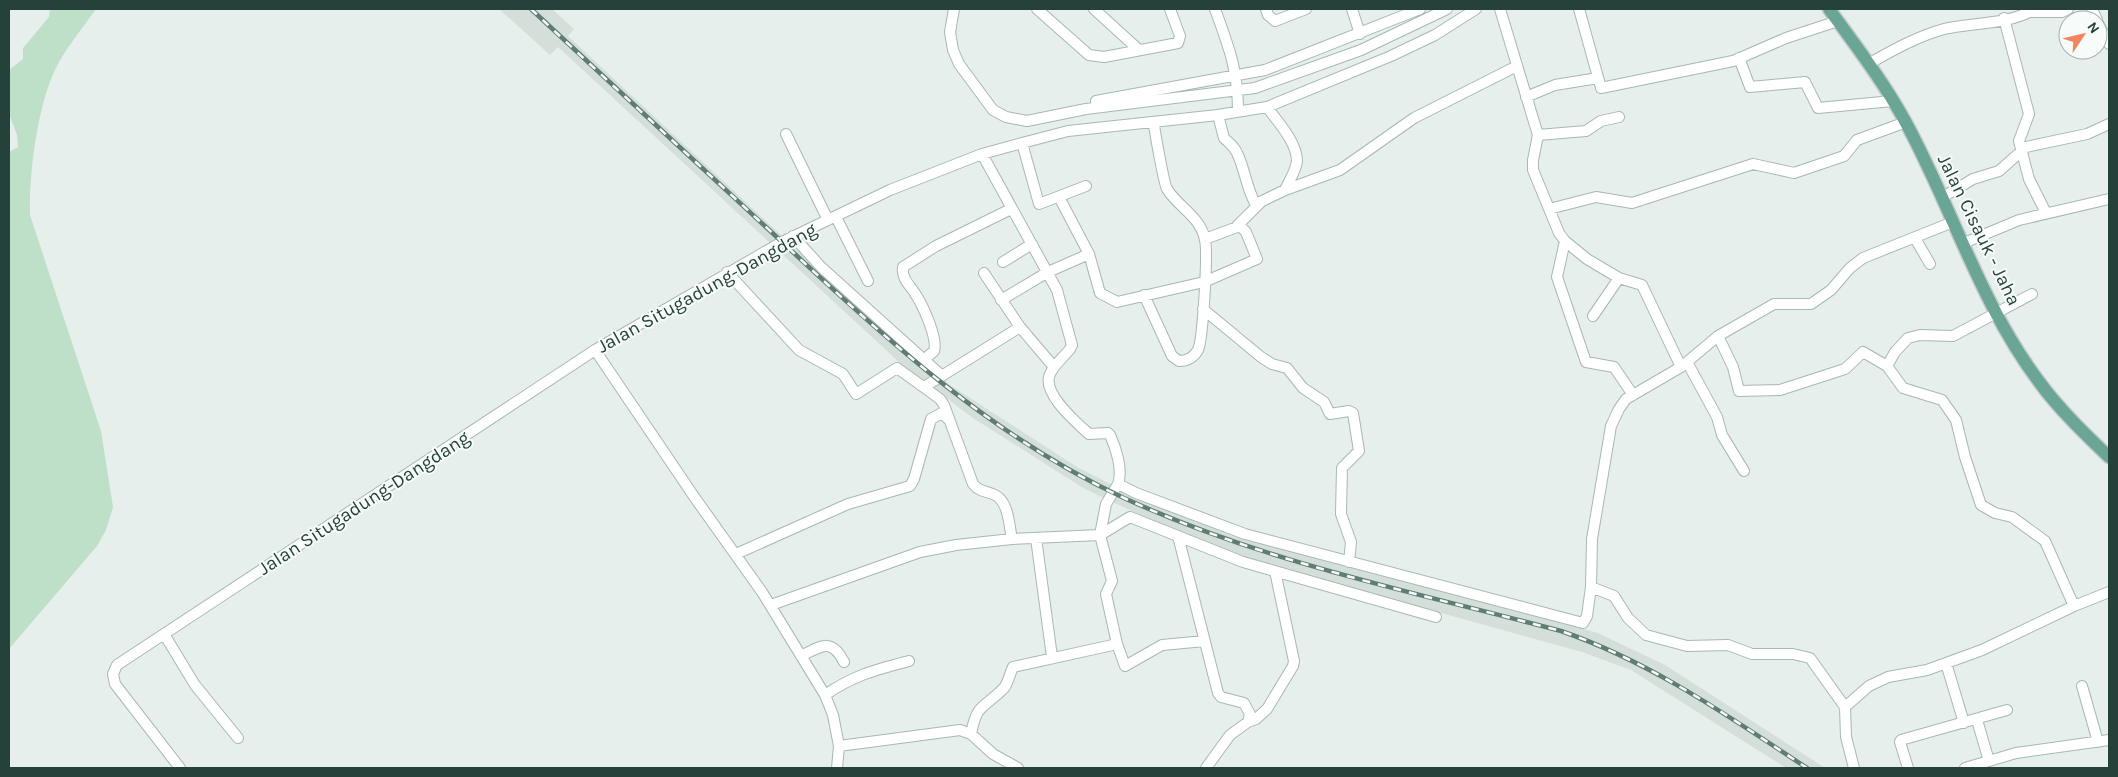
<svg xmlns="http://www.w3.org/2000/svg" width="2118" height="777" font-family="Karla,sans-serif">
<rect width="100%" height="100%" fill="#e6efeb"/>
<path fill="#d4dfda" d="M499 9H552L574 29 568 36 873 321 950 385 1077 467 1134 496 1243 540 1429 585 1598 633 1665 665 1825 768H1786L1631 670 1582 652 1236 556 1172 530 1083 488 973 418 899 362 558 47 550 55Z"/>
<path fill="#bfe0c8" d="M50 9H96C82 29 64 50 54 72 37 110 29 174 30 215L101 431 113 507 106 530 97 546 9 649V152L18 147 17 135 9 114V70L23 59V48L49 17Z"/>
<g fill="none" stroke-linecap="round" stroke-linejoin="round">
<defs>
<path id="minor" d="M954 9 950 32 953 50 959 64 993 110 1006 117 1027 121 1086 109 1255 88 1361 50 1447 9
M1037 9 1089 55 1104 57 1178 43 1180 36 1170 9
M1094 9 1139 50
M1215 9C1229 48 1238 69 1238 112
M1266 9 1268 15 1275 21 1306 9
M1352 9 1360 34
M1500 9 1538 135 1533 160V170L1559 233 1565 241 1587 259 1619 278 1642 285 1681 367
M1579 9 1601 88 1733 61 1786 38 1838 21
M2092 9 2097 20
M2030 12H2062L2068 9
M2004 18 2029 114 2019 141 2029 179 2046 213
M2098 23 2109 44
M1739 58 1750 87 1805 82 1818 108 1893 101
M1870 63C1895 49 1916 37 1944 29 1969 23 2013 24 2034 9
M1526 97 1555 85 1598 78
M1096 101 1265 70 1420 9
M1267 107C1277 121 1297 142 1297 161 1296 171 1289 181 1285 190
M1218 115 1224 138C1229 143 1234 146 1237 153 1245 169 1246 187 1255 203H1258L1285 190 1340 170 1414 118 1517 66
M786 134 828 220
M1538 135 1586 131 1601 121 1619 117
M1022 143 1039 204 1086 186
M982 154 1057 290 1072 345 1070 349C1064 357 1054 364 1050 374 1041 393 1077 423 1089 434L1108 433 1110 435C1116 448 1123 470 1118 484L1136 493 1245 534 1583 623 1587 616 1591 587
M1059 197 1089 254 1100 293 1117 302 1204 282 1257 259 1246 232 1240 226 1205 239
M1943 197 1973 179 1999 171 2026 147 2087 134 2109 124
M1549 209 1596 197 1632 203 1753 164 1794 173 1844 156 1857 140 1906 122
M836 217 868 281
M1237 226 1261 202
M793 236 821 267 942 376
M1915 238 1930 264
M1565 241 1557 277 1586 362 1614 367 1633 395
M1964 243 2019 220 2109 199
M1003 262 1032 244
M727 272 799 350 843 374 856 394 897 368 940 399 944 405 973 484C979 492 987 491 995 495 1009 502 1009 526 1012 539
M1144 295 1172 356 1179 361C1187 361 1194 357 1198 350 1203 339 1208 253 1205 240 1201 217 1178 207 1167 189 1164 184 1154 128 1154 123
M1001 300 1048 272 1089 254
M1203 309 1261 357 1272 364 1287 368 1303 388 1324 402 1330 414 1349 411 1353 413 1359 451 1342 468 1341 514 1351 542 1349 562
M1593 316 1619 278
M1020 327 1054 367
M1718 336 1733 367 1739 391 1780 390 1845 369 1863 352 1887 366 1903 388 1942 400 1956 420 1965 457 1981 505 1995 513 2012 517 2045 541 2074 606
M595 350 695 498 762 592 825 695 833 715 839 746 837 768
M925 359 934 351C938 338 923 306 916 295 911 286 901 279 903 267L936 246 1011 209
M1687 362 1717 417 1722 435 1744 471
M1887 366 1895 352 1908 338 1920 335 1953 336 2032 294
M924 387 1020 327 984 273
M1118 484 1106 504 1100 535 1112 581 1106 594 1117 644 1125 666 1162 645 1205 641
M1178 536 1218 693 1221 697 1244 703 1250 714 1248 722
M1036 538 1052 657
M736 554 848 504 910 486 914 479 931 419 942 413 949 420
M771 605 920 552 956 545 1012 539 1100 535 1130 517 1243 562 1436 617
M164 634 195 685 238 738
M801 656C822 645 832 638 844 662
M1946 663 1964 723
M2082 686 2098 742
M825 695C854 675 875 670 909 661
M1845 707 1810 658 1793 654H1752L1728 645 1687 646 1646 635 1628 618 1614 596 1591 587 1592 539 1611 426 1619 409 1626 399 1681 367 1718 336 1774 304H1811L1831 290 1850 268 1863 258 1953 222
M1977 720 1989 761
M971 734C977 702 984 709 1004 688 1008 683 1010 673 1013 667L1117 644
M839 746 960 730 971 734 993 754 1018 768
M180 768 115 684 113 674 117 665 595 350 782 242 890 190 982 154 1022 143 1068 131 1218 115 1267 107 1391 56 1435 35 1476 9
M1206 768 1230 735 1248 722 1256 719 1267 709 1293 666 1294 661 1275 571
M1854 768 1846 737 1845 707 1869 686 1888 677 1927 670 1982 650 2074 606 2109 592
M1908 768 1900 742 1901 740 2007 710
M1965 768 2016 753 2109 740"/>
<path id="major" d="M1829 9C1856 46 1883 81 1905 121 1952 207 1980 304 2040 383 2059 409 2085 434 2109 457"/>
</defs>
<use href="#minor" stroke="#a8b8b2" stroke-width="12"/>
<use href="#major" stroke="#c2cac8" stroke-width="15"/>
<use href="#minor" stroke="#fff" stroke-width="10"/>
<use href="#major" stroke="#6aa596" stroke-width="12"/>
<defs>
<path id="rail" d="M531 9C613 86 697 163 780 240 884 338 993 437 1124 498 1263 562 1414 592 1561 631 1651 662 1728 716 1807 768"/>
</defs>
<use href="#rail" stroke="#5f7d75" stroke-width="4.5"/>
<use href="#rail" stroke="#f7fbf9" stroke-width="2.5" stroke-dasharray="8" stroke-linecap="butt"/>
</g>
<g text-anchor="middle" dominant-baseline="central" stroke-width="4" stroke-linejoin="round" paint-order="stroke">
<g font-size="19" fill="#24423a" stroke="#f7fbf9">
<text transform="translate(1979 230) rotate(64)">Jalan Cisauk - Jaha</text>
<text transform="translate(707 288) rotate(-29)">Jalan Situgadung-Dangdang</text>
<text transform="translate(364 503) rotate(-33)">Jalan Situgadung-Dangdang</text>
</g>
</g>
<rect width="2118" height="777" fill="none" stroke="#24423a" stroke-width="20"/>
<g transform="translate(2083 35) rotate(55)"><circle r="24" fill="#f7fbf9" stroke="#a3b1ad"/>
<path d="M0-4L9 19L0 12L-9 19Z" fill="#f4845f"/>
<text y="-8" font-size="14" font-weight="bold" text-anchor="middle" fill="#24423a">N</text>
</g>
</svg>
